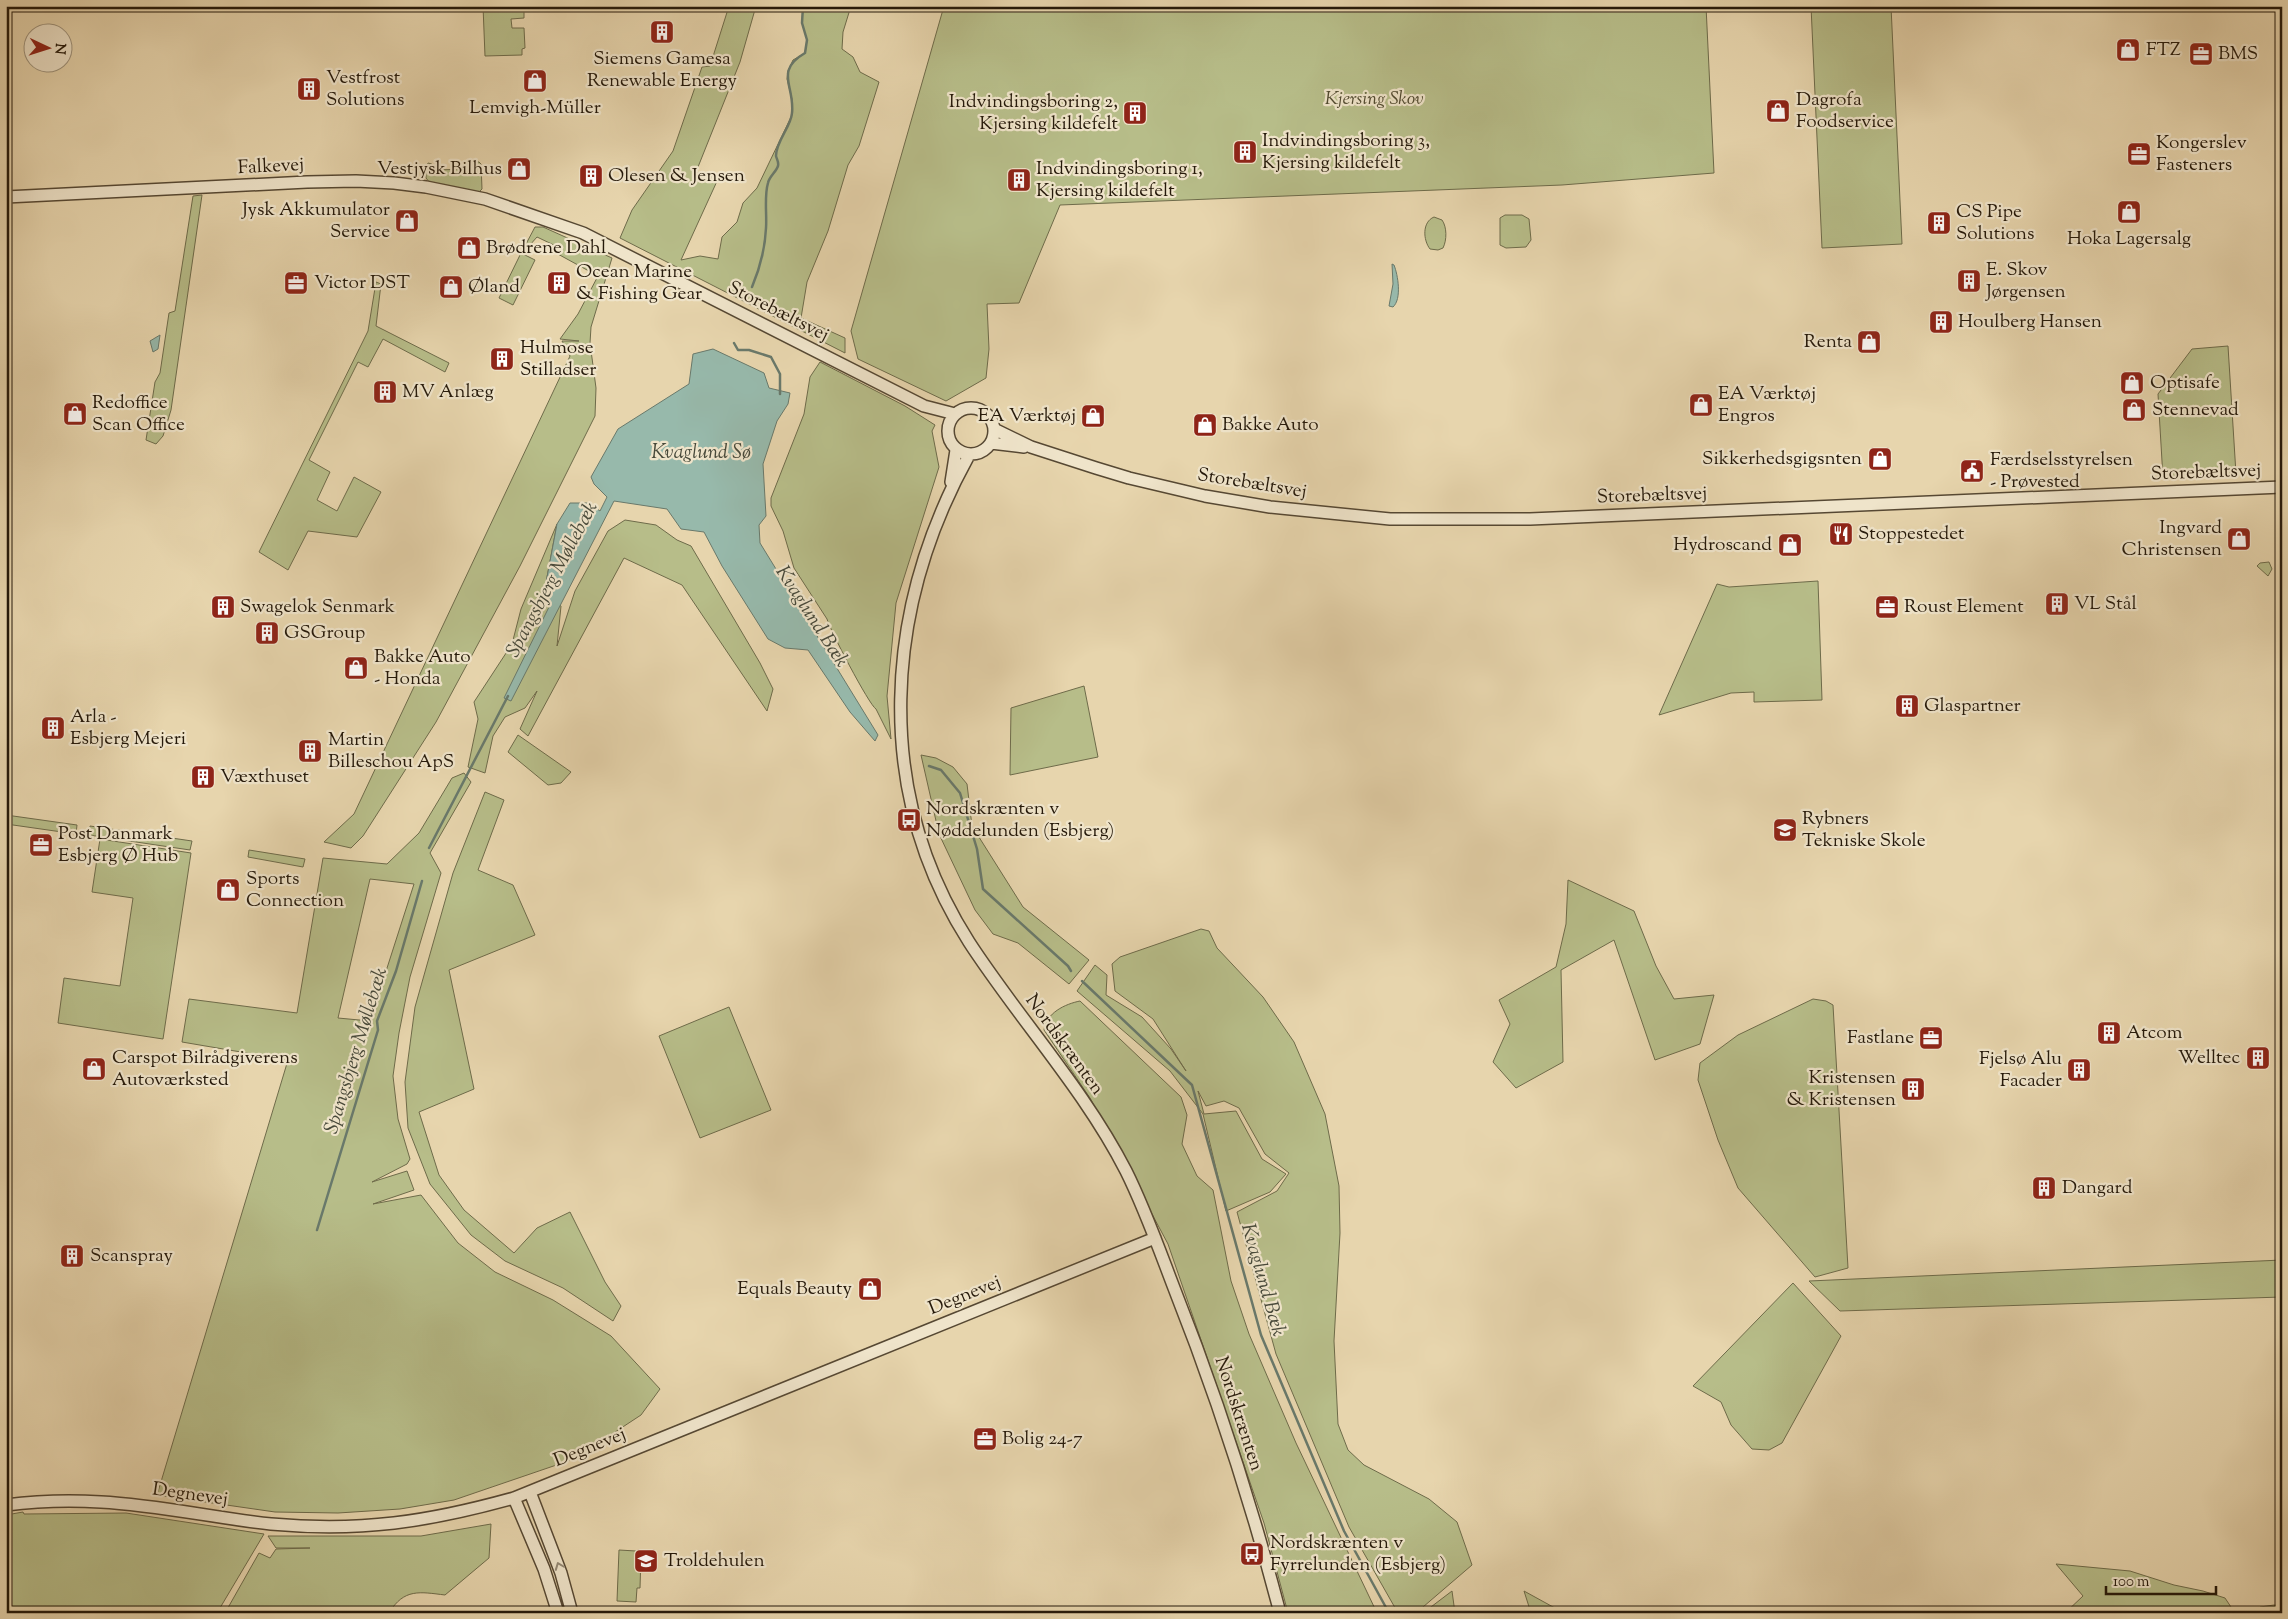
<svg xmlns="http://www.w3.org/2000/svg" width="2288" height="1619" font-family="'Sorts Mill Goudy',serif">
<rect width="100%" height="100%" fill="#e7d5ad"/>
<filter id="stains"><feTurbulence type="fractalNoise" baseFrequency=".004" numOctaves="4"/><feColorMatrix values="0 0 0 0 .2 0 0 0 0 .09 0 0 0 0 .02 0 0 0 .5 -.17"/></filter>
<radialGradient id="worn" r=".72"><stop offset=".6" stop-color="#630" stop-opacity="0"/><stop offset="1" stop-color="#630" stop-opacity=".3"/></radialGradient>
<path fill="#b7bd89" stroke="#6e6b4a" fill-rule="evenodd" d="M483 6H524V18L511 19 512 28H524L525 48 522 49V55L485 56Z
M729 6H756L740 62 696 172 718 179 681 260 700 256 718 259 722 237 737 222 743 203 757 188 792 115V99L787 79 788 71 793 60 805 53 807 40 802 23 803 6H851L843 32 842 49 853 57 860 72 879 82 859 146 848 165 828 231 807 282 801 318 845 338V353L620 238 632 210 673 151 702 67 710 66Z
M944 6H1706L1714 173 1562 185 1060 205 1019 303 987 304 989 349 986 378 946 401 858 359 851 331Z
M1811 6H1891L1902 244 1822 248Z
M473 162H479L481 164 482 189 479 192 430 183 426 178V166L428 163 432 164V170L472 169Z
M202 195 171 410 163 436 156 444 146 440 155 382 160 373 169 313 175 311 193 196Z
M1505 215H1522L1529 219 1531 240 1526 247 1506 248 1500 245V218Z
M1434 217 1442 220C1447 227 1447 240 1443 248L1438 250 1430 249C1423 240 1422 222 1434 217Z
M535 227H543L612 258 591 327 590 343 596 388 595 416 520 566 436 722 363 836 351 848 324 842 354 814 570 356 562 341H579L560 339 578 314 598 276 556 253 558 247 537 237 529 246 526 244Z
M521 253 535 260 513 305 499 298Z
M376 282 381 284 376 326 449 363 445 372 383 339 368 367 358 362 309 460 330 472 317 500 337 511 354 477 381 492 357 537 308 531 288 570 259 552 368 331Z
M2228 346 2236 474 2163 478 2158 394 2192 349Z
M820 362 905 406 935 425 932 431 939 467 896 603 887 696 891 739 876 709C869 705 829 628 827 619L794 568 783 531 771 506V498L804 414 810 377Z
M625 520 656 525 677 540 691 546 760 663 773 689 767 711 682 585 624 558 528 736 520 729 537 691 525 708 505 717 493 736 485 773 468 767 478 719 474 702 512 644 521 609 557 524 544 593 561 606 557 646 575 591 608 531Z
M2269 562 2272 569 2268 576 2257 566 2260 563Z
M1818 581 1822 700 1754 702V692L1731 693 1659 715 1717 584 1729 587Z
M1084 686 1098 757 1010 775 1011 708Z
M518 735 571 772 561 783 548 785 508 752Z
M921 755 936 758 953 767 967 784 972 826 1023 907 1089 960 1069 984 1018 943 993 934 975 910 939 834Z
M464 773 471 782 430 853 441 873 410 977 399 1033 393 1076 398 1119 410 1159 407 1164 372 1182 407 1171 414 1190 373 1204 421 1195 458 1243 495 1272 553 1300 611 1336 660 1389 641 1415 574 1459 454 1500 400 1509 338 1513 275 1512 157 1495 288 1060 182 1042 189 999 297 1013 323 858 387 864 419 833 452 778ZM370 879 414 884 370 1021 338 1018Z
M485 792 504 800 478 870 513 885 535 935 449 970 474 1089 419 1112 439 1175 464 1210 514 1253 537 1228 570 1212 605 1282 621 1306 613 1321 563 1288 505 1261 471 1235 430 1184 408 1128 405 1082 415 1007 453 873Z
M6 815 77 825 76 834 6 824Z
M90 826 192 841 190 850 89 835Z
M100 839 191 853 163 1039 58 1023 64 978 120 986 133 898 92 892Z
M249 850 305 859 303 867 248 857Z
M1568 880 1634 911 1656 966 1674 999 1714 995 1700 1044 1655 1060 1614 940 1561 970 1563 1062 1516 1088 1493 1062 1510 1024 1499 1000 1556 967 1566 924Z
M1201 929 1209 931 1217 948 1263 997 1294 1042 1325 1114 1339 1186 1340 1233 1334 1341 1338 1424 1348 1450 1364 1465 1429 1499 1457 1522 1472 1565 1416 1613H1398L1349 1527 1276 1354 1237 1212 1277 1191 1289 1173 1265 1154 1239 1108 1224 1101 1206 1106 1198 1091 1204 1114 1236 1111 1262 1159 1286 1174 1270 1192 1226 1211 1203 1114 1170 1071 1077 991 1095 965 1107 975 1106 995 1142 1017 1171 1049 1186 1071 1153 1019 1115 991 1112 964 1120 957Z
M1813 999 1826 1001 1833 1005 1848 1268 1815 1277 1738 1188 1718 1140 1698 1080 1700 1063 1738 1035Z
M1080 1001 1181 1097 1187 1115 1182 1144 1197 1176 1213 1190 1231 1281 1249 1334 1296 1443 1377 1613H1288L1264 1523 1168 1244 1090 1098 1044 1030C1046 1013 1065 1004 1080 1001Z
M729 1007 771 1110 700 1138 659 1036Z
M2282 1260V1297L1840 1311 1809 1281Z
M1793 1283 1841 1336 1782 1443 1769 1450 1752 1449 1731 1425 1721 1402 1693 1386Z
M23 1512 24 1514 126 1513 264 1534 217 1613H6V1515Z
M491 1524 489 1558 445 1595C420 1592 404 1588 389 1613H225L259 1553 270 1558 276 1549 310 1548H276L268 1536H421Z
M619 1550 636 1551V1554H641L640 1588H637L636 1602 617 1601Z
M2056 1564 2130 1571 2174 1585 2203 1591 2225 1598 2235 1613H2065L2083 1596Z
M1452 1591 1455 1613H1423Z
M1524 1591 1564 1613H1531Z
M2274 1605 2282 1606V1613H2256L2260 1607Z"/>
<path fill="#97b9ab" stroke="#69796b" d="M1392 264 1394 265C1398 275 1402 299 1393 307L1389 306 1393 284Z
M160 335 158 349 153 352 150 341Z
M713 349 764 373 769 388 790 393 788 404 777 421 763 464 766 516 759 525 760 543 878 735 875 741 850 712 808 650 785 648 768 639 722 566 704 532 681 529 667 509 614 501 511 701 504 698 549 607 544 593 557 524 570 503H589L600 511 607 497 594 484 591 477 618 429 689 384 693 354Z"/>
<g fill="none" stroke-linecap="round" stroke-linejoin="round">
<path stroke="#69796b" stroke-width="2.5" d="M752 287C760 268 765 249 766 228 767 214 764 196 768 183 769 177 776 172 778 166 779 162 777 160 776 156 776 141 791 127 792 113 795 86 774 71 805 53L807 40 802 23 803 6
M734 343 738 350H749L771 357 780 374V394
M929 766 941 770 960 793 977 849 983 889 1068 966 1071 971
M429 848 508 696
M1082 981 1192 1085 1261 1335 1344 1531 1389 1613
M317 1230 378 1030 377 1021 396 971 422 881"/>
<defs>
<path id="minor" d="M6 197 307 182 356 181 394 183 426 187 485 199 583 233 924 406 955 414
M948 431a23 23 0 1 1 46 0a23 23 0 1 1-46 0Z
M994 429 1031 447 1096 468 1129 478 1205 496 1270 507 1390 519H1530L2282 487
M991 443 1024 447
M969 455C884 609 872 790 969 942 1019 1019 1084 1089 1126 1171 1145 1209 1159 1249 1174 1288 1216 1394 1251 1502 1280 1613
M951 482 956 450
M530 1492 561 1573 572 1613
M514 1498 544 1569 558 1613
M6 1505C37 1501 70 1500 101 1502 158 1505 214 1518 271 1524 361 1532 428 1522 514 1498L1155 1238"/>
</defs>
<use href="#minor" stroke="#564833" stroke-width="14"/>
<use href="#minor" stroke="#efe4ca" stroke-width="11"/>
</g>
<defs><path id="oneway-chevron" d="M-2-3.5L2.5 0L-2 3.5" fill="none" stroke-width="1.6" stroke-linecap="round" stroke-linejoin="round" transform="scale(1.25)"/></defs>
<use stroke="#948974" href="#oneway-chevron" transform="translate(559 1566) rotate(-111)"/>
<defs>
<symbol id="building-square" viewBox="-11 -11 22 22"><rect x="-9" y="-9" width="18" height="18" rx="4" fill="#8f2418" stroke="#efe4ca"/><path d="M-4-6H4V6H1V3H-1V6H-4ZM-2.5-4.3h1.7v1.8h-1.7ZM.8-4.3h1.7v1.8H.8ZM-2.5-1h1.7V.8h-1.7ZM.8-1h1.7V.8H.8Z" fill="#fff"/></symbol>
<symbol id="shop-square" viewBox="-11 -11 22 22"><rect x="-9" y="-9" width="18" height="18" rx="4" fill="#8f2418" stroke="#efe4ca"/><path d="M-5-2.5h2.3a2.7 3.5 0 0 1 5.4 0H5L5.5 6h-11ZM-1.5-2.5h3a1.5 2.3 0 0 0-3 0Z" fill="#fff"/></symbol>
<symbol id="office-square" viewBox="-11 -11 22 22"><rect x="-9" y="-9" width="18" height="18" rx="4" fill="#8f2418" stroke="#efe4ca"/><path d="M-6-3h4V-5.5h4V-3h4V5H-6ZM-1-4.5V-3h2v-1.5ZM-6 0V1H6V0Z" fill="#fff"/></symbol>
<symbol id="civic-square" viewBox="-11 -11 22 22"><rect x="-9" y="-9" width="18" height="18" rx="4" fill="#8f2418" stroke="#efe4ca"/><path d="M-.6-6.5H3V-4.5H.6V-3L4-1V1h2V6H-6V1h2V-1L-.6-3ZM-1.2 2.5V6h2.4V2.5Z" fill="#fff"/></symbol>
<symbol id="restaurant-square" viewBox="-11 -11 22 22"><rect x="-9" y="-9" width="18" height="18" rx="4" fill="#8f2418" stroke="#efe4ca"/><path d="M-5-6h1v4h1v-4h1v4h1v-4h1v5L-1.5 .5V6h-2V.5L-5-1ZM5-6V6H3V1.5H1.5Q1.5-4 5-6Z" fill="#fff"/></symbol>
<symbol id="bus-square" viewBox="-11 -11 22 22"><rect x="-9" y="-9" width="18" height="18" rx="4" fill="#8f2418" stroke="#efe4ca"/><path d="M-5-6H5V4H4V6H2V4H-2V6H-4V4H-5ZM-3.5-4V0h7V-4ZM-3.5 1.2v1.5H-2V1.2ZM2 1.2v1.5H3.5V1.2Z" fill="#fff"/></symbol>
<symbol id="university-square" viewBox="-11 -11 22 22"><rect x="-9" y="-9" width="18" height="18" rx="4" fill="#8f2418" stroke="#efe4ca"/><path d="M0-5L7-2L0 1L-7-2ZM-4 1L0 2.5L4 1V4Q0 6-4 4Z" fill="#fff"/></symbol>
<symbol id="school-square" viewBox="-11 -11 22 22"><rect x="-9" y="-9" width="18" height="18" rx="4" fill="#8f2418" stroke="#efe4ca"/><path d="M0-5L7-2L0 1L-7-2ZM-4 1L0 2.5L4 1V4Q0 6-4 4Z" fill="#fff"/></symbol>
</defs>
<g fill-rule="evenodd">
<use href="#building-square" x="648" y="18" width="28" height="28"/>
<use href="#shop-square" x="2114" y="36" width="28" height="28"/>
<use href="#office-square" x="2187" y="40" width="28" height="28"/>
<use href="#shop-square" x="521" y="67" width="28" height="28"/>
<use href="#building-square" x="295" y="75" width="28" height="28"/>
<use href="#shop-square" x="1764" y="97" width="28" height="28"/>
<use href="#building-square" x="1121" y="99" width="28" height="28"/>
<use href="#building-square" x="1231" y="138" width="28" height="28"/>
<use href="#office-square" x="2125" y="140" width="28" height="28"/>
<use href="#shop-square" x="505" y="155" width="28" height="28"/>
<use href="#building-square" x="577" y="162" width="28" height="28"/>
<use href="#building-square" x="1005" y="166" width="28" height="28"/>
<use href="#shop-square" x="2115" y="198" width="28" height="28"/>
<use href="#shop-square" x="393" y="207" width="28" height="28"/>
<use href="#building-square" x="1925" y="209" width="28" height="28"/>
<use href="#shop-square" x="455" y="234" width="28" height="28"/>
<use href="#building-square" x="1955" y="267" width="28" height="28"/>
<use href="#office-square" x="282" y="269" width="28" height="28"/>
<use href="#building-square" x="545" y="269" width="28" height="28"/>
<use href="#shop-square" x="437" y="273" width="28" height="28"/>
<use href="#building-square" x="1927" y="308" width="28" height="28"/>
<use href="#shop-square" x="1855" y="328" width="28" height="28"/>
<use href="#building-square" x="488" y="345" width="28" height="28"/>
<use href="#shop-square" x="2118" y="369" width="28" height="28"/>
<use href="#building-square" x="371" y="378" width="28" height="28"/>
<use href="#shop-square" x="1687" y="391" width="28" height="28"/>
<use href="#shop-square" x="2120" y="396" width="28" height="28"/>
<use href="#shop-square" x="61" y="400" width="28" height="28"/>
<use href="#shop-square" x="1079" y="402" width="28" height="28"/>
<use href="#shop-square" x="1191" y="411" width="28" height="28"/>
<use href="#shop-square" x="1866" y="445" width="28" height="28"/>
<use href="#civic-square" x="1958" y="457" width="28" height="28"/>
<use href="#restaurant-square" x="1827" y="520" width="28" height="28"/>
<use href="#shop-square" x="2225" y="525" width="28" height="28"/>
<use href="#shop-square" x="1776" y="531" width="28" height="28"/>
<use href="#building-square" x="2043" y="590" width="28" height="28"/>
<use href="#building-square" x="209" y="593" width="28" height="28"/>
<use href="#office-square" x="1873" y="593" width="28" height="28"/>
<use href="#building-square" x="253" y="619" width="28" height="28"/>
<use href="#shop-square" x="342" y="654" width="28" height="28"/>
<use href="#building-square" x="1893" y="692" width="28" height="28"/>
<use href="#building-square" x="39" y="714" width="28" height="28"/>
<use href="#building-square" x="296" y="737" width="28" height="28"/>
<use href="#building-square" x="189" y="763" width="28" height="28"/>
<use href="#bus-square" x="895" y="806" width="28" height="28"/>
<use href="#university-square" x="1771" y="816" width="28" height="28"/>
<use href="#office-square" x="27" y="831" width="28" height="28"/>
<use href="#shop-square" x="214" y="876" width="28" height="28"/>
<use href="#building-square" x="2095" y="1019" width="28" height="28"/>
<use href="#office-square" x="1917" y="1024" width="28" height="28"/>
<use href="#building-square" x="2244" y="1044" width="28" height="28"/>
<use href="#shop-square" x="80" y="1055" width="28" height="28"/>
<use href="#building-square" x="2065" y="1056" width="28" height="28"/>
<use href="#building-square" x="1899" y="1075" width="28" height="28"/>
<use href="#building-square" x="2030" y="1174" width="28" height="28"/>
<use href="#building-square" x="58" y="1242" width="28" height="28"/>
<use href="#shop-square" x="856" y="1275" width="28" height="28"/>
<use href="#office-square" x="971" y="1425" width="28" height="28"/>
<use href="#bus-square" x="1238" y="1540" width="28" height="28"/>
<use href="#school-square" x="632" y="1547" width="28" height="28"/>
</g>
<g text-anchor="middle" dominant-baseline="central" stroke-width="4.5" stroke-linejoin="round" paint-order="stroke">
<g font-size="19" fill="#25190a" stroke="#efe4ca" text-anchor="start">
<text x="2146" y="50">FTZ</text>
<text x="2218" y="54">BMS</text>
<text x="662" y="59" text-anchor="middle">Siemens Gamesa<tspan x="662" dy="22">Renewable Energy</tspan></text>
<text x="326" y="78">Vestfrost<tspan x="326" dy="22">Solutions</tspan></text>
<text x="1796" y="100">Dagrofa<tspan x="1796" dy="22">Foodservice</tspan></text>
<text x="1118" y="102" text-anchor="end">Indvindingsboring 2,<tspan x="1118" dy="22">Kjersing kildefelt</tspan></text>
<text x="535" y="108" text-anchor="middle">Lemvigh-Müller</text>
<text x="1262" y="141">Indvindingsboring 3,<tspan x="1262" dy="22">Kjersing kildefelt</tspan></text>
<text x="2156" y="143">Kongerslev<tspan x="2156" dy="22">Fasteners</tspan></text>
<text x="502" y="169" text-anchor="end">Vestjysk Bilhus</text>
<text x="1036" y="169">Indvindingsboring 1,<tspan x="1036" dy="22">Kjersing kildefelt</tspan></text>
<text x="608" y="176">Olesen &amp; Jensen</text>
<text x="390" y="210" text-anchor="end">Jysk Akkumulator<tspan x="390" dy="22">Service</tspan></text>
<text x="1956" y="212">CS Pipe<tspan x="1956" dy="22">Solutions</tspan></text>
<text x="2129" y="239" text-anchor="middle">Hoka Lagersalg</text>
<text x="486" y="248">Brødrene Dahl</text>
<text x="1986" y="270">E. Skov<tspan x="1986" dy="22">Jørgensen</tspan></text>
<text x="576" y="272">Ocean Marine<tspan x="576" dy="22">&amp; Fishing Gear</tspan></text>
<text x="314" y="283">Victor DST</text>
<text x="468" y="287">Øland</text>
<text x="1958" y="322">Houlberg Hansen</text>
<text x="1852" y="342" text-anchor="end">Renta</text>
<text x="520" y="348">Hulmose<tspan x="520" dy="22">Stilladser</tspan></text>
<text x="2150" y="383">Optisafe</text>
<text x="402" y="392">MV Anlæg</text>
<text x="1718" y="394">EA Værktøj<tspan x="1718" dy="22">Engros</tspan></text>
<text x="92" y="403">Redoffice<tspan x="92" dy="22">Scan Office</tspan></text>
<text x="2152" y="410">Stennevad</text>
<text x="1076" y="416" text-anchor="end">EA Værktøj</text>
<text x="1222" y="425">Bakke Auto</text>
<text x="1862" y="459" text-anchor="end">Sikkerhedsgigsnten</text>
<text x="1990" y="460">Færdselsstyrelsen<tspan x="1990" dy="22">- Prøvested</tspan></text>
<text x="2222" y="528" text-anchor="end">Ingvard<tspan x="2222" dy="22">Christensen</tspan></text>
<text x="1858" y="534">Stoppestedet</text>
<text x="1772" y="545" text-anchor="end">Hydroscand</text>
<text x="2074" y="604">VL Stål</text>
<text x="240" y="607">Swagelok Senmark</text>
<text x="1904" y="607">Roust Element</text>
<text x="284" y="633">GSGroup</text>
<text x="374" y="657">Bakke Auto<tspan x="374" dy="22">- Honda</tspan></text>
<text x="1924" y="706">Glaspartner</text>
<text x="70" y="717">Arla -<tspan x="70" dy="22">Esbjerg Mejeri</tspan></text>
<text x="328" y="740">Martin<tspan x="328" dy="22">Billeschou ApS</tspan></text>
<text x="220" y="777">Væxthuset</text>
<text x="926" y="809">Nordskrænten v<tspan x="926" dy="22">Nøddelunden (Esbjerg)</tspan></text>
<text x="1802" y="819">Rybners<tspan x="1802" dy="22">Tekniske Skole</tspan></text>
<text x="58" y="834">Post Danmark<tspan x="58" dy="22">Esbjerg Ø Hub</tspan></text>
<text x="246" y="879">Sports<tspan x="246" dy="22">Connection</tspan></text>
<text x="2126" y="1033">Atcom</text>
<text x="1914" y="1038" text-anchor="end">Fastlane</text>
<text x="112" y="1058">Carspot Bilrådgiverens<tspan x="112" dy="22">Autoværksted</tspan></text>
<text x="2240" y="1058" text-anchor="end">Welltec</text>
<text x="2062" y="1059" text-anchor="end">Fjelsø Alu<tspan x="2062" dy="22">Facader</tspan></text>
<text x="1896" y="1078" text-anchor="end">Kristensen<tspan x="1896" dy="22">&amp; Kristensen</tspan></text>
<text x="2062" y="1188">Dangard</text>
<text x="90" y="1256">Scanspray</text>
<text x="852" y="1289" text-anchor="end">Equals Beauty</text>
<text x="1002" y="1439">Bolig 24-7</text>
<text x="1270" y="1543">Nordskrænten v<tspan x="1270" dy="22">Fyrrelunden (Esbjerg)</tspan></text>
<text x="664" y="1561">Troldehulen</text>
</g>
<g font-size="19" font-style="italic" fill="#514a30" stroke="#efe4ca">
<text x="1374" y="99">Kjersing Skov</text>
</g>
<g font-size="19" fill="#25190a" stroke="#efe4ca">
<text transform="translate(271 167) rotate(-3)">Falkevej</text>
<text transform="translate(778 312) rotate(27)">Storebæltsvej</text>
<text transform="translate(2206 473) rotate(-2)">Storebæltsvej</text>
<text transform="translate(1252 484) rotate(9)">Storebæltsvej</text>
<text transform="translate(1652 496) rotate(-2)">Storebæltsvej</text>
<text transform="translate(1064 1045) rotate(54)">Nordskrænten</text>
<text transform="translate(965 1296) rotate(-22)">Degnevej</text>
<text transform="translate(1238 1414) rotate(72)">Nordskrænten</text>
<text transform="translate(590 1448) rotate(-22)">Degnevej</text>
<text transform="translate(190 1495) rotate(8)">Degnevej</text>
</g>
<g font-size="20" font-style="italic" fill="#47493a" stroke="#efe4ca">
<text x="701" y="453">Kvaglund Sø</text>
<text transform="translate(553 580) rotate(-62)">Spangsbjerg Møllebæk</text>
<text transform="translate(811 617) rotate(57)">Kvaglund Bæk</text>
<text transform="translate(357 1051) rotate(-73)">Spangsbjerg Møllebæk</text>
<text transform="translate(1262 1280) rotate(74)">Kvaglund Bæk</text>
</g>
</g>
<rect width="2288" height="1619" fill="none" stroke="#e7d5ad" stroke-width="25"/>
<rect x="8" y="8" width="2273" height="1604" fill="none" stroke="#25190a" stroke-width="2.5"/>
<rect x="12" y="12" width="2263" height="1594" fill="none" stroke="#25190a"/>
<g transform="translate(48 48) rotate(94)"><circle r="24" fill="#efe4ca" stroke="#9e937d"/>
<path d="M0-4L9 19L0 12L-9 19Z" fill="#8f2418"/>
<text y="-8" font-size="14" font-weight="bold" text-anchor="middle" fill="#25190a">N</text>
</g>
<path d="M2106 1586v8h110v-8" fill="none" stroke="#25190a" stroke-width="2.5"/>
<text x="2113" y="1586" font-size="15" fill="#25190a" stroke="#efe4ca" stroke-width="4" paint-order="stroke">100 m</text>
<rect width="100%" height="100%" filter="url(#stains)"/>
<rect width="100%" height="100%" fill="url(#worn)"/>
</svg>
